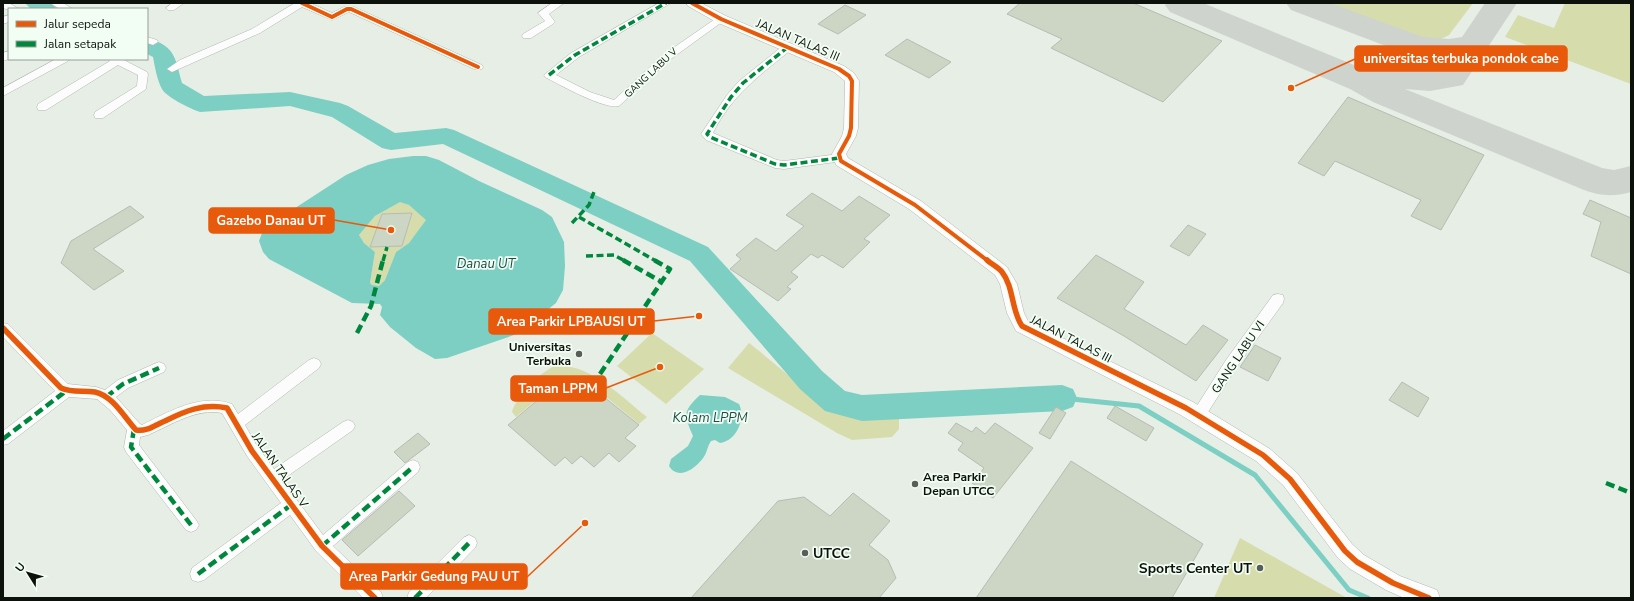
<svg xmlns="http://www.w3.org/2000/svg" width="1634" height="601" font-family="'Nunito Sans',sans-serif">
<rect width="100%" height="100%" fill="#e6eee6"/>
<path fill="#d7dcac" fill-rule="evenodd" d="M1327 3H1473L1449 35 1439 40 1416 38Z
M1565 3H1631V84L1505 37 1518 15 1554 28Z
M400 201 409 205 427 220 409 243 396 252 385 280 379 286 372 285 370 283 375 252 364 243 359 235 375 216ZM412 213 402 246 370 247 382 214Z
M652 333 704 369 666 404 617 366Z
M749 343C774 362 831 415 859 418 872 420 886 417 899 416V429L892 437 852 440 837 433 728 368Z
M555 366C590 363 621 397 647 417L639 424 589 383 576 394 559 381 516 417 512 412C516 397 540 372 555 366Z
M1240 538 1347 598H1214Z"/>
<path fill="#7ccfc2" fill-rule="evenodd" d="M413 156H426L439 160 479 181 542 210 552 217 564 242 565 266 563 290 556 303 517 334 447 358 435 359 416 348 390 327 380 315 382 307 380 304 352 303 269 259 263 252 259 241 262 233 269 225 346 175 368 165 389 159ZM400 202 409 205 426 220 409 243 396 252 385 280 379 286 372 285 370 283 375 252 364 243 359 235 375 216Z
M700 395 725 397 739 404C746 418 737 441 720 443L715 440 711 441C708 445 707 451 705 455 698 467 679 482 669 466L671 459 688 446 693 436C684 415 682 412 700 395Z"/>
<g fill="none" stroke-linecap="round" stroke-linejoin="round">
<path stroke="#7ccfc2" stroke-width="5" d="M1062 398 1139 406 1255 475 1349 590 1368 598"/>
<path fill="#7ccfc2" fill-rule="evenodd" d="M25 3H51L57 9H31Z
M147 38C176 46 175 58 182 83L204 96 290 92 340 103 348 106 395 133 446 128 454 130 708 247 822 371 845 391 862 395 1062 385 1073 389 1077 398 1073 407 1062 411 862 421 825 411 800 389 690 261 443 144 391 150 382 148 332 117 290 106 200 112C191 109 166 97 162 89 157 80 155 67 153 57L147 54Z"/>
<path fill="#ced3ce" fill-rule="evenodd" d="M1167 3H1203L1359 67 1363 61 1375 57 1412 69H1440L1446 59 1419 57 1407 54 1291 10 1286 3H1330L1423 37 1449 39 1462 37 1485 3H1517L1463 85 1430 91 1405 89 1602 168 1614 170 1631 166V192C1612 197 1602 196 1584 190L1373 102 1350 89 1170 12 1165 5Z"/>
</g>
<path fill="#cdd6c4" stroke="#b6bbb4" d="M1020 3H1133L1222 41 1163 102 1051 48 1062 39 1007 14Z
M845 5 866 15 838 34 818 24Z
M907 39 951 62 929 78 885 55Z
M1348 97 1484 155 1441 230 1411 216 1421 200 1335 161 1324 176 1298 163Z
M812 193 842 211 859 196 890 215 864 239 870 242 843 268 822 255 818 258 811 254 791 272 798 277 787 287 791 289 778 301 730 269 741 259 736 255 756 238 776 251 804 226 786 215Z
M1590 200 1631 218V274L1591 256 1601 222 1583 214Z
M130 206 144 217 93 249 124 271 94 290 61 263 71 241Z
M412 213 402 246 370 247 382 214Z
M1188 225 1206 234 1189 256 1170 246Z
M1096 255 1144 282 1124 309 1186 345 1203 325 1228 340 1196 381 1124 336 1057 298Z
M1255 345 1281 358 1268 381 1240 367Z
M559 382 576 396 589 385 639 425 625 438 636 446 619 462 609 453 594 467 581 456 572 464 565 457 555 466 508 425Z
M1402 382 1429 398 1418 417 1389 400Z
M1115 406 1154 428 1146 441 1107 418Z
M1056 407 1066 413 1050 439 1039 433Z
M956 423 972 432 976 427 985 434 995 423 1033 448 993 498 972 483 984 468 958 450 963 443 948 433Z
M418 433 430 444 405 463 394 452Z
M1071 461 1203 544 1172 598H976Z
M399 491 415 506 358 556 342 540Z
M853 493 890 521 869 545 888 560 896 578 879 598H691L778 501 804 497 830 516Z"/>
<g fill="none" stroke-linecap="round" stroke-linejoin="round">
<defs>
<path id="minor" d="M3 3H9L19 9H9V10L3 8Z
M50 3H63L73 9H60Z
M172 3H184L174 10H168L166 8Z
M295 3H310L332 13 344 7H354L482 65 483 67 482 69H474L349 12 332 20 302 7 260 33 172 72 167 69 180 60 252 29Z
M552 3H564L549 14 555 22 553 24 531 38H523L522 36 523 34 545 21 538 13Z
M659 3H671L579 57 556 75 590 92 614 100 663 55 718 17H724L726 19 671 59 619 106C605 110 560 85 545 77L544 75 571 53Z
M9 15V22L3 24V17Z
M147 37 157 40 158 42 153 45 147 43Z
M788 44 792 45 793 47 792 49C760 75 731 96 713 133L777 160 784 161 839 154 843 155 845 158 843 161 784 169 775 168 706 140 701 134 727 95 739 81 784 45Z
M9 51V59L3 61V53Z
M56 59H69L68 61 3 96V88Z
M109 59H122L147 72 148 74 146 89 103 118H95L94 115 95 112 137 86 138 75 118 65 46 110H38L37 107 38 104 110 61Z
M1278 294 1283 295 1284 299 1283 303 1236 368 1203 420 1198 422 1193 420 1191 416 1193 412 1226 360 1273 295Z
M3 323 8 324 68 384 96 387 105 390 118 380 154 364 159 362 164 364 166 368 164 372 128 388 116 397 140 424 142 425C170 411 201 393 232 404L238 414 309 360 314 358 319 360 321 364 319 368 245 425 257 446 274 469 343 422 348 420 353 422 355 426 353 430 282 480 323 535 408 462 413 460 418 462 420 467 418 472 333 546 381 592 383 598H363L316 551 290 515 204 580 198 582 192 580 190 574 192 568 281 503 247 456 222 413C196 408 171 425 148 435L140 437 139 445 196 520 199 525 196 530 191 532 186 530 126 452 124 447 127 430 110 410 97 399 69 397 8 444 3 445V431L55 391 3 337Z
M469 535 475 538 477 543 475 548 426 598H407L409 592 463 538Z"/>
<path id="tertiary" d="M686 3H701L726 16 844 66 854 73 859 81 858 128 856 136 846 154 848 158 921 201 1007 267 1017 284 1024 313 1028 321 1193 402 1270 449 1297 473 1352 544 1364 555 1400 576 1437 590 1440 598H1404L1386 590 1350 569 1338 558 1283 485 1256 461 1179 414 1016 331 1007 313 1000 284 995 275 909 209 836 165 832 154 842 136 844 128 845 81 834 72 716 22 688 6Z"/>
</defs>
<use href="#minor" stroke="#b1b7b1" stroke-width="1"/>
<use href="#tertiary" stroke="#b1b7b1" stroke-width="1"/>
<use href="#minor" fill="#fbfcfb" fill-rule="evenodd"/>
<use href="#tertiary" fill="#fbfcfb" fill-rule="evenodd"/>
<path stroke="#00873e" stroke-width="3.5" stroke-dasharray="7 3.5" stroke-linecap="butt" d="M788 47 743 83 731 97 707 134 710 137 775 164 784 165 839 158
M549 75 575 55 666 3
M579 217 656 261
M572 223 589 205 594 192
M586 256 614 255 625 261
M383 261 387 247"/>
<path stroke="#00873e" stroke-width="4.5" stroke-dasharray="9 4.5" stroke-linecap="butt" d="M623 260 662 282
M574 311 597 319
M357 333 371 306 383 260
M600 374 670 269 654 260
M106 397 123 384 159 368
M134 429 131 447 191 525
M3 439 66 391
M1606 483 1631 493
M322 546 413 467
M198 574 291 505
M415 598 469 543"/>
<defs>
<path id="cycleway-far1" d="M302 3 332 17 347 9H351L478 67
M692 3 721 19 839 69 849 76 852 81 851 128 849 136 839 154 841 161 915 205 988 261"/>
<path id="cycleway" d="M987 260C991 264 998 267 1002 272 1014 287 1011 310 1022 326L1186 408 1263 455 1290 479 1345 551 1357 562 1393 583 1429 598
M3 328 61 388C72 393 83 390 95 392 113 396 124 417 136 430 147 432 155 425 165 421 185 411 204 403 227 408L252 451 322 546 375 598"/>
</defs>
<use href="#cycleway-far1" stroke="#f2fef3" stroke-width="6"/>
<use href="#cycleway" stroke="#f2fef3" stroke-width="8"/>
<use href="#cycleway-far1" stroke="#e8590c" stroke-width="4"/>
<use href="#cycleway" stroke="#e8590c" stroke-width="5.5"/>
</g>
<g fill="#585e58" stroke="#f2fef3" stroke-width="1.5">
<circle cx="579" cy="354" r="4"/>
<circle cx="915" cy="484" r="4"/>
<circle cx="805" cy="553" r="4"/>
<circle cx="1260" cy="568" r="4"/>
</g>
<g text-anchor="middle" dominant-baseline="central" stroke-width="3.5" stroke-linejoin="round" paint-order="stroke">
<g font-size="10" fill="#0c110c" stroke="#f2fef3">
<text transform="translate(651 73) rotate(-43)">GANG LABU V</text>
</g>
<g font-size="12" fill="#0c110c" stroke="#f2fef3">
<text transform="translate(798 40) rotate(23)">JALAN TALAS III</text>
<text transform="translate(1071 339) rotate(27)">JALAN TALAS III</text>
<text transform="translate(1238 357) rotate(-56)">GANG LABU VI</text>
<text transform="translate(280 470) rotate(55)">JALAN TALAS V</text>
</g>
<g font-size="12" font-weight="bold" fill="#0c110c" stroke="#f2fef3" text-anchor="end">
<text x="571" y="347">Universitas<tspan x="571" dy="14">Terbuka</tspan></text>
<text x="923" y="477" text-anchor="start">Area Parkir<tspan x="923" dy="14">Depan UTCC</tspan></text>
</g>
<g font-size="13" font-style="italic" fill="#1a4c45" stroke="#f2fef3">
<text x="486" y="264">Danau UT</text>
<text x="710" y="418">Kolam LPPM</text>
</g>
<g font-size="14" font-weight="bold" fill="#0c110c" stroke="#f2fef3" text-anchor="start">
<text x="813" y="553">UTCC</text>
<text x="1252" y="568" text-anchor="end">Sports Center UT</text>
</g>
</g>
<path fill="none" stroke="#e8590c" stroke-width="1.5" d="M1291 88L1355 59M391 230L334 220M699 316L654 321M660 367L606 388M585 523L527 577"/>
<g fill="#e8590c" stroke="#f2fef3" stroke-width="1.5">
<circle cx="1291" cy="88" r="4"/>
<circle cx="391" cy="230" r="4"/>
<circle cx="699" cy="316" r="4"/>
<circle cx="660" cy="367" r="4"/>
<circle cx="585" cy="523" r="4"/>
</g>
<g fill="#e8590c" stroke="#e8590c" stroke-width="1.5">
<rect x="1355" y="46" width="212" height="25" rx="4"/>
<rect x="209" y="208" width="125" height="25" rx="4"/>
<rect x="489" y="309" width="165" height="25" rx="4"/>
<rect x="511" y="376" width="95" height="25" rx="4"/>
<rect x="341" y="564" width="186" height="25" rx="4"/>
</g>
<g font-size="13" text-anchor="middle" font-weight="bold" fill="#fff">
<text x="1461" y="63">universitas terbuka pondok cabe</text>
<text x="271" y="225">Gazebo Danau UT</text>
<text x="571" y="326">Area Parkir LPBAUSI UT</text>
<text x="558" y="393">Taman LPPM</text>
<text x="434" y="581">Area Parkir Gedung PAU UT</text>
</g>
<rect width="1634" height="601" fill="none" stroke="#0c110c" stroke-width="8"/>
<rect x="8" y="8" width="140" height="52" fill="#f2fef3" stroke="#969f97"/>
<rect x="16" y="21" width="20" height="6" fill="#e8590c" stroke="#969f97"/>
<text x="44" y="28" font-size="12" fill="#0c110c">Jalur sepeda</text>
<rect x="16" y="41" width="20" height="6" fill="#00873e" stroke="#969f97"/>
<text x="44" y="48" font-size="12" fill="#0c110c">Jalan setapak</text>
<g transform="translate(28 573) rotate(307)" stroke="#f2fef3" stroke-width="3" paint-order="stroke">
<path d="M0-3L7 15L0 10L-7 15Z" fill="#0c110c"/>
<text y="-6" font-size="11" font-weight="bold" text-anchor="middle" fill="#0c110c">U</text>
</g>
</svg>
